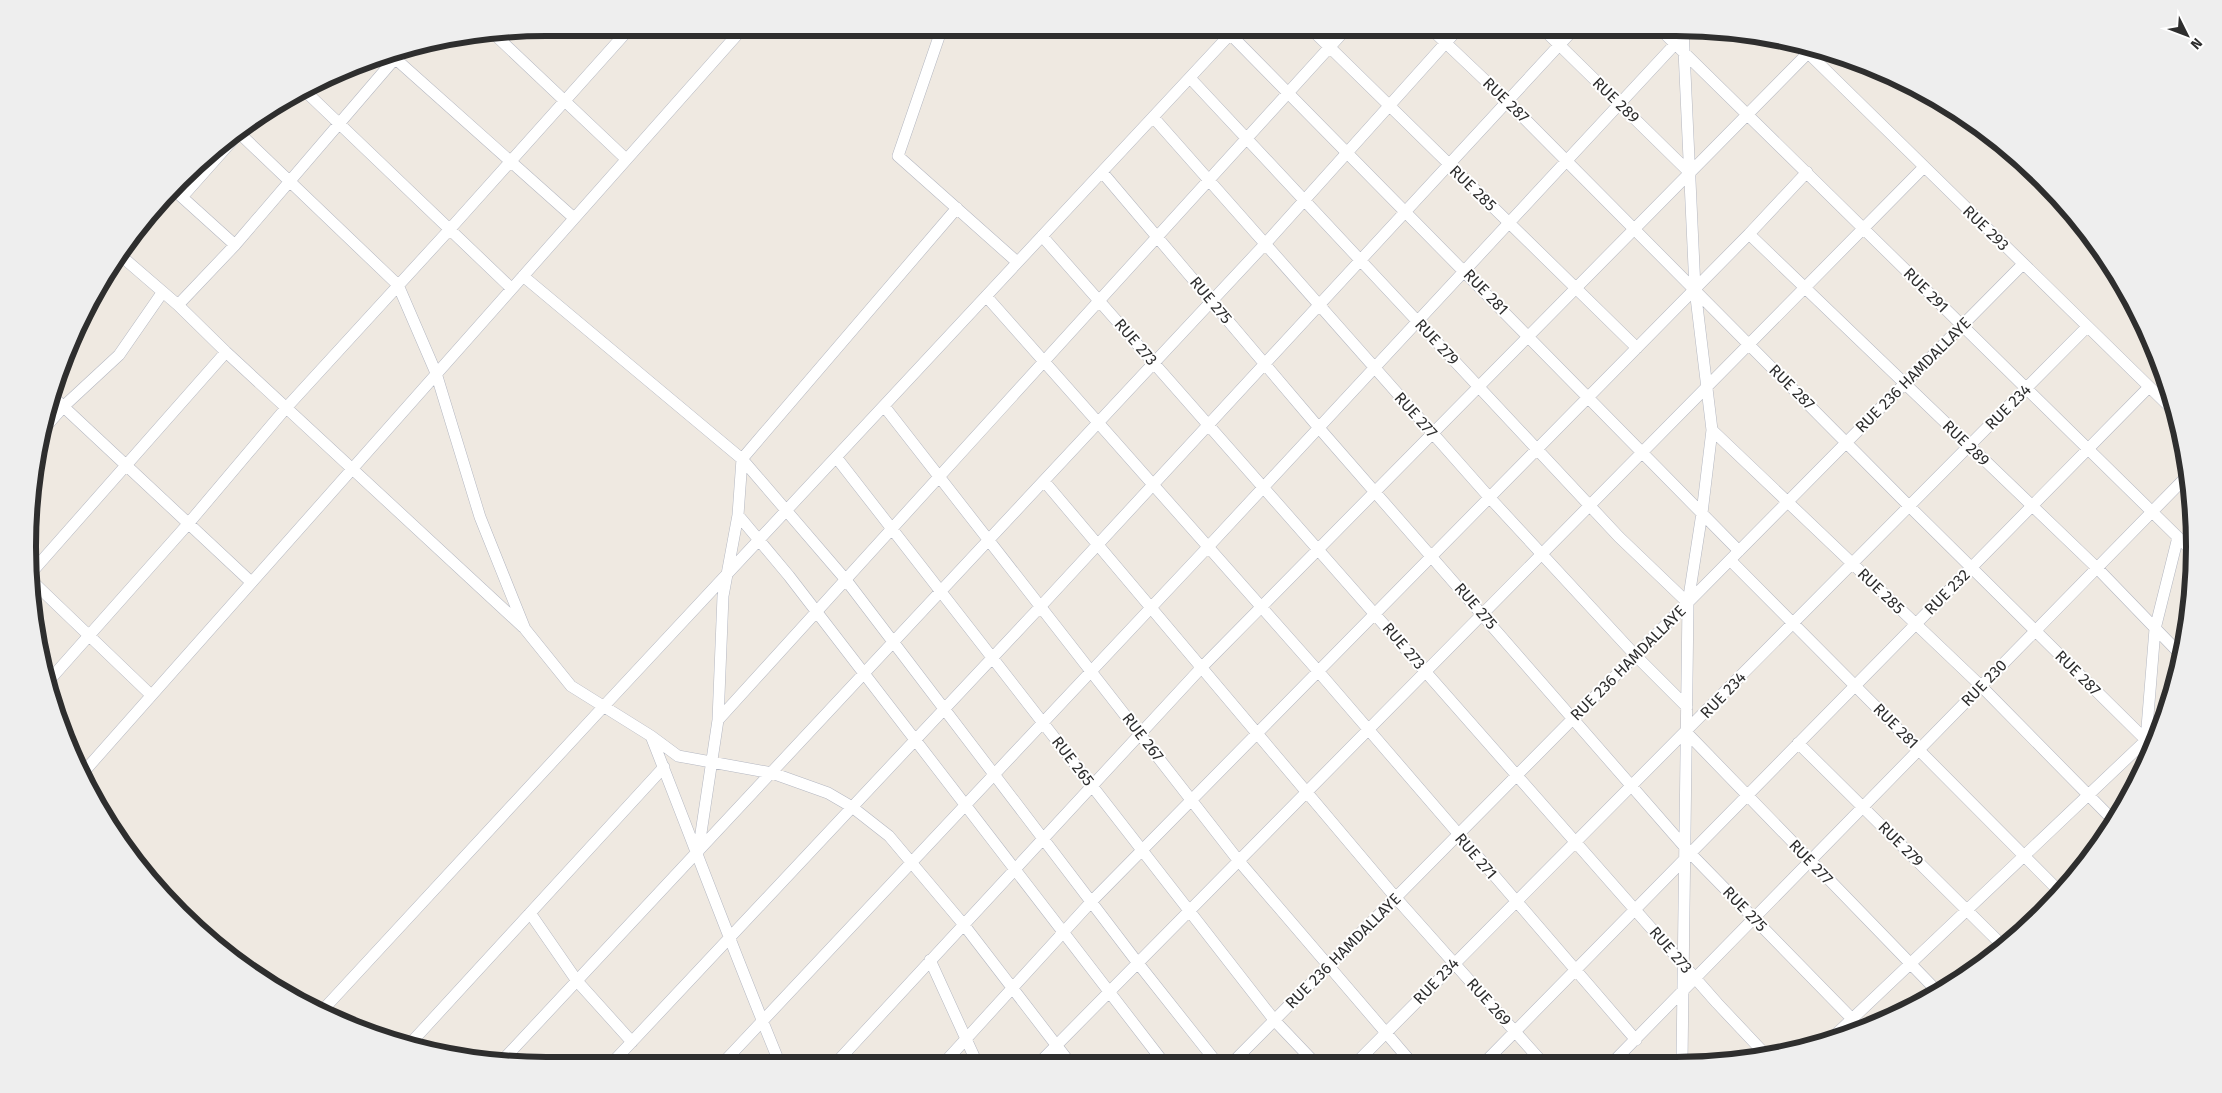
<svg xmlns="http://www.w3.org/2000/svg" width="2222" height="1093" font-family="'Fira Sans',sans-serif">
<rect width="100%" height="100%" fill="#efe9e1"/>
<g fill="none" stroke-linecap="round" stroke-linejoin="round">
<defs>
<path id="minor" d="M942 28 898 156 1017 262
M1310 28 1637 348
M1430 28 1508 102 1909 506 2152 746
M1542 28 1690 173
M1660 29 2192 551
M493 33 626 159
M1230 34 1739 551
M1798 43 2175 412
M389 53 574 218
M1190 78 1619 537 1688 603
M304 90 511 288
M1153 117 1489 497 1636 656 1687 707
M237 131 398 285 436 373 480 517 525 629 571 686 651 736 678 756 772 773 828 793 852 807 889 836 964 925 1070 1063
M1102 172 1319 428 1690 853 1862 1029
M173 189 235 245
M182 197 247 124
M1749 234 2097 568 2181 655
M1042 236 1717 1003 1766 1055
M120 255 178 305 226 352 523 627
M523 276 742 459 846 580 1137 962 1217 1063
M986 296 1318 671 1636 1040
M178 305 235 245 404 48
M52 396 251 582
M884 406 1238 860 1411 1062
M1712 430 1981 686 2112 819
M41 432 64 406 119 355 162 293
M836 457 1275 1021 1314 1062
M1044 481 1396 898 1542 1062
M738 515 789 576 1164 1063
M1730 560 2061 893
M31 573 226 352
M31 580 151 695
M46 684 188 524 286 408 450 229 630 28
M718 720 1347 28
M1686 732 1936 990
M651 736C694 845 735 955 780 1064
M2146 740 2155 629 2178 537
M1798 743 2004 947
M81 775 743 28
M698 853 718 720 723 596 738 515 742 459 957 208
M530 913 577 981 632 1042
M930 960 977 1063
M320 1013 604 706 1236 28
M1833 1037 2160 727
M408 1046 664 767
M1614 1061 2189 474
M1682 1061 1688 603 1702 513 1712 430 1695 289 1683 29
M501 1062 1265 244 1459 28
M1233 1062 2023 264
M1357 1062 2087 327
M1485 1062 2149 387
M944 1063 1091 902 1749 234 1807 172
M1039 1063 1924 167
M611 1064 1041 606 1575 28
M722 1064 1208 547 1676 43
M835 1064 1202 667 1808 53"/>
</defs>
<use href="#minor" stroke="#b4b7c1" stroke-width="12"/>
<use href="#minor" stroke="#fff" stroke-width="11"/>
</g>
<g text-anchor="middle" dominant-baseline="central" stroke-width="4" stroke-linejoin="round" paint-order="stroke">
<g font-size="16" fill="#2e2e2e" stroke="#fff">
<text transform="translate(1506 100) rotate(44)">RUE 287</text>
<text transform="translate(1616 100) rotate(44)">RUE 289</text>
<text transform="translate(1473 188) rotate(44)">RUE 285</text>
<text transform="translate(1986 228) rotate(44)">RUE 293</text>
<text transform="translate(1926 290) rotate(45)">RUE 291</text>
<text transform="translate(1486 292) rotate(46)">RUE 281</text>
<text transform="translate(1211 300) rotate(50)">RUE 275</text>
<text transform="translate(1136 342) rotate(49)">RUE 273</text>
<text transform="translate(1437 342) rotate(47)">RUE 279</text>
<text transform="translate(1913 375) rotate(-45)">RUE 236 HAMDALLAYE</text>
<text transform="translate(1792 387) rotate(45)">RUE 287</text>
<text transform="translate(2008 407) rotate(-45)">RUE 234</text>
<text transform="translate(1416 415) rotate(48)">RUE 277</text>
<text transform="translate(1966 443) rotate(44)">RUE 289</text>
<text transform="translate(1881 591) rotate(44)">RUE 285</text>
<text transform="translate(1947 592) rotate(-45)">RUE 232</text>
<text transform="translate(1476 606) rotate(49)">RUE 275</text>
<text transform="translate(1404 646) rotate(49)">RUE 273</text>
<text transform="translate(1628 663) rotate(-45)">RUE 236 HAMDALLAYE</text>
<text transform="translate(2078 673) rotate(45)">RUE 287</text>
<text transform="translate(1984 683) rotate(-46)">RUE 230</text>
<text transform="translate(1723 695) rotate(-46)">RUE 234</text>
<text transform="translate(1896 726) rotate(45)">RUE 281</text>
<text transform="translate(1143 737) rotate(52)">RUE 267</text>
<text transform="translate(1073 761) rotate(52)">RUE 265</text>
<text transform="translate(1901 844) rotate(45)">RUE 279</text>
<text transform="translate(1476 856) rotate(49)">RUE 271</text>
<text transform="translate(1811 862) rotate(46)">RUE 277</text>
<text transform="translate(1745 909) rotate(46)">RUE 275</text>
<text transform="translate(1671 950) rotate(49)">RUE 273</text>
<text transform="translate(1343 951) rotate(-45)">RUE 236 HAMDALLAYE</text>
<text transform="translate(1436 981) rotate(-46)">RUE 234</text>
<text transform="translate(1489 1002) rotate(48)">RUE 269</text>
</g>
</g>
<path d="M0 0H2222V1093H0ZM546 36H1676A510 510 0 0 1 2186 546V547A510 510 0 0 1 1676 1057H546A510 510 0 0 1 36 547V546A510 510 0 0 1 546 36Z" fill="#eee" fill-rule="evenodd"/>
<path fill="none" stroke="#2e2e2e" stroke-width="6" d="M546 36H1676A510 510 0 0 1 2186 546V547A510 510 0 0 1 1676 1057H546A510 510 0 0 1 36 547V546A510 510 0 0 1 546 36Z"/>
<g transform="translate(2187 35) rotate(132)" stroke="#ffffff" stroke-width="4" paint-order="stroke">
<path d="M0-4L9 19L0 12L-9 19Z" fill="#2e2e2e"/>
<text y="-8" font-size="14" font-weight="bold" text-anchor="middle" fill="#2e2e2e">N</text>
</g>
</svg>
